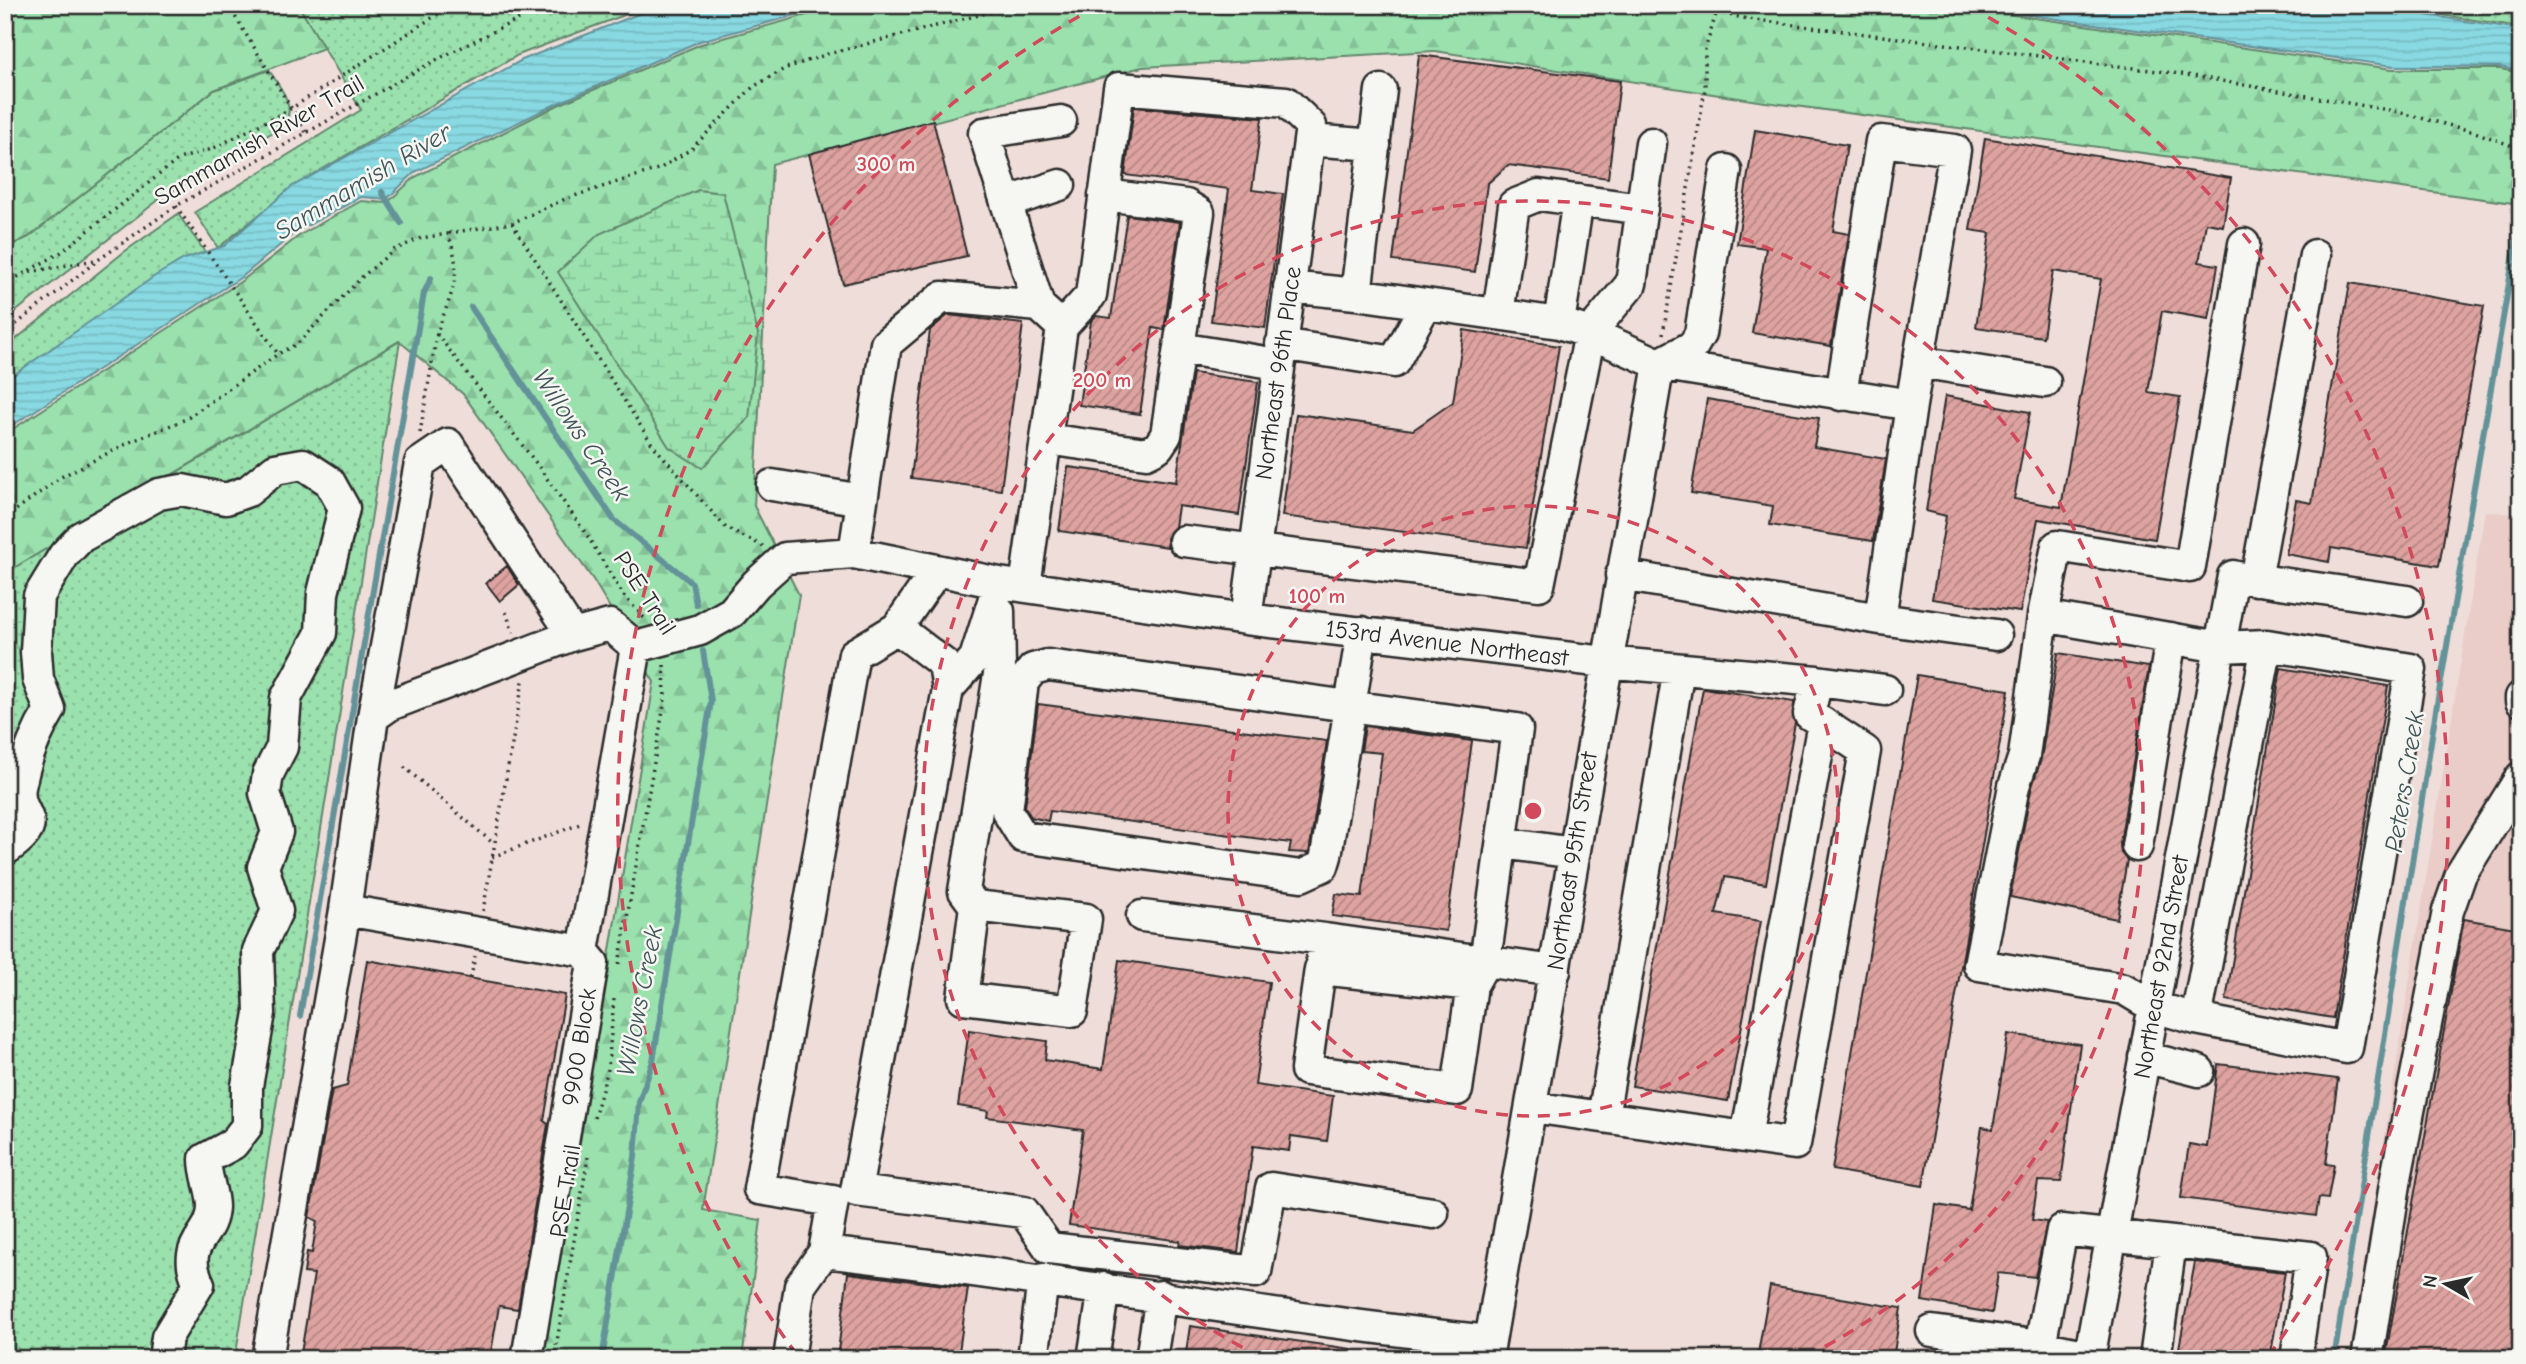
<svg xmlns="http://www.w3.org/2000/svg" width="2526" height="1364" font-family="'Comic Neue',sans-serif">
<defs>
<pattern id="grass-dots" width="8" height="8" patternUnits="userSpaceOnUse" patternTransform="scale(1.75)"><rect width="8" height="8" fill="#9ae1ae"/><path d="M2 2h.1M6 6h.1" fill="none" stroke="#85c196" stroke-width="1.8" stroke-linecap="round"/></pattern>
<pattern id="forest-firs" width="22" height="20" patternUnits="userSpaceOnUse" patternTransform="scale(1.75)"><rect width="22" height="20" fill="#9ae1ae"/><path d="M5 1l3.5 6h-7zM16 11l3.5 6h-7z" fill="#85c196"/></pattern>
<pattern id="wetland-marsh" width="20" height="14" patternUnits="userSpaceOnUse" patternTransform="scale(1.75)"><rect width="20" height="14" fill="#9ae1ae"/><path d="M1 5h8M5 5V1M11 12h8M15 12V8" fill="none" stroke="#85c196"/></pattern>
<pattern id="water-rules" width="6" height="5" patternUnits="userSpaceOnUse" patternTransform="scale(1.75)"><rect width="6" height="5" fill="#88d9e2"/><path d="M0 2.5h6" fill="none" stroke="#76bac2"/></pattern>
<pattern id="building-hatch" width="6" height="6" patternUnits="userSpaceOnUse" patternTransform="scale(1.75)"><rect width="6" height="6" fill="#dea3a0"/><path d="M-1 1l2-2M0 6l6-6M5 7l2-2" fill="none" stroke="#b48583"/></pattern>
</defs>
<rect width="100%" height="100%" fill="#efddd9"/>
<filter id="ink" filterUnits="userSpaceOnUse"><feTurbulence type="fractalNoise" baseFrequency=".0143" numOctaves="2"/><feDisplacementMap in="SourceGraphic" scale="14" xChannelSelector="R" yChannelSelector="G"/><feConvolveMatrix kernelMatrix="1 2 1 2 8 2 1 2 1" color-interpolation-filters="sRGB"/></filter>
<g filter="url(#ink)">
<path fill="#eaccc8" d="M2485 511 2521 515V1359H2349Z"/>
<path fill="url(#grass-dots)" stroke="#62866c" stroke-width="2" d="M298 5H651L518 55 297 184 218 248 195 212 361 110Z
M2375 5H2521V27Z
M269 70C280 88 296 104 285 125L161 198 5 320V248L29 237 214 90Z
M178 214 205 252 176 264 5 381V348L124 252Z
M400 341 235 1359H5V573Z"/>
<path fill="url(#forest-firs)" stroke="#62866c" stroke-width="2" d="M5 5H298L324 48 214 90 29 237 5 248Z
M843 5H1943L2392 69H2500L2521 73V204L1758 101 1435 51 1142 67 772 164 754 506 799 595 703 1210 761 1220 742 1359H543L654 682 594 581 463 394 399 341 5 573V434L243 280 300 235 361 201 387 203 415 177 558 105 701 44Z"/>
<path fill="url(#wetland-marsh)" stroke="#62866c" stroke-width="2" d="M698 190 723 193 758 334 749 418 702 468 669 447 558 272 599 234Z"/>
<path fill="url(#water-rules)" stroke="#639399" stroke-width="2" d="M661 5H833L700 41 556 104 415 172 387 199 361 197 297 231 243 276 5 430V381L155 276 184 259 224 246 291 187 522 60Z
M1959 5H2357L2521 29V71L2500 67 2393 66Z"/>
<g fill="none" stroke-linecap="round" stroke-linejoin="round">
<path stroke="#639399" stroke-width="6" d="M382 192 401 223
M471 307 614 520 692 583 696 604
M300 1016 424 293 431 278
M602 1359 635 1157 639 1102 653 1061 711 701 703 651
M2334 1359 2436 710 2521 213"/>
</g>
<path fill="url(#building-hatch)" stroke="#2b2b2b" stroke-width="2" d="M1419 55 1620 81 1608 178 1508 165 1487 184 1475 272 1393 261Z
M1134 107 1262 118 1252 190 1283 194 1265 328 1211 321 1229 189 1125 175Z
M933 120 967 256 843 284 809 154Z
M1755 130 1847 145 1833 231 1849 234 1831 346 1752 333 1766 248 1737 244Z
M1985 138 2231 178 2223 226 2206 223 2199 262 2218 265 2209 319 2162 311 2148 392 2180 397 2155 539 2038 519 2020 612 1932 599 1946 516 1926 511 1945 396 2030 412 2014 499 2061 507 2101 279 2053 271 2043 337 1976 327 1990 233 1970 230Z
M1127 215 1180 222 1164 330 1153 328 1140 414 1079 405 1091 321 1096 316 1111 318Z
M2350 283 2484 306 2439 566 2331 548 2329 562 2286 554 2296 500 2312 503Z
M948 315 1023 324 1001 490 911 478 930 330Z
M1464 330 1559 346 1526 548 1282 516 1296 414 1413 430 1453 402Z
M1193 373 1258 382 1239 515 1178 506 1175 527 1167 538 1168 547 1059 531 1068 467 1176 482Z
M1707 399 1819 418 1814 447 1886 459 1873 541 1770 525 1773 506 1691 493Z
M507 566 519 585 500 601 486 583Z
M2058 653 2149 667 2120 843 2121 853 2127 860 2117 919 2010 897 2031 790 2041 759Z
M2281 668 2388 686 2333 1018 2226 1000Z
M1917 675 2009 690 1923 1186 1832 1170Z
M1703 688 1794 702 1795 723 1766 884 1725 877 1716 914 1761 921 1728 1101 1632 1086Z
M1038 704 1327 741 1309 853 1289 852 1291 843 1050 811 1048 821 1031 817 1025 807Z
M1365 726 1472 741 1446 931 1332 916 1336 894 1362 897 1382 753 1361 751Z
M2464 919 2521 929V1359H2385Z
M367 960 565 995 544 1121 548 1124 518 1309 499 1306 490 1359H300L314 1274 304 1273 307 1252 312 1253 317 1221 309 1217 332 1090 347 1086Z
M1119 960 1269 982 1255 1085 1333 1096 1327 1141 1291 1136 1289 1151 1253 1146 1238 1252 1179 1245 1180 1241 1069 1225 1083 1130 987 1117 988 1111 958 1106 969 1030 1047 1041 1045 1060 1103 1069Z
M2008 1034 2080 1044 2061 1182 2038 1181 2032 1220 2047 1222 2035 1277 1998 1273 1992 1313 1922 1301 1936 1205 1969 1210 1982 1127 1993 1129Z
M2218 1064 2338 1079 2326 1164 2334 1165 2328 1199 2319 1198 2316 1216 2181 1198 2189 1144 2207 1147Z
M2195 1262 2285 1272 2270 1359H2177Z
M848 1273 968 1288 958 1359H837Z
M1770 1286 1901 1308 1893 1359H1757Z
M1190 1326 1352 1349 1351 1359H1185Z"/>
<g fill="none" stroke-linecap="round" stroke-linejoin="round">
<defs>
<path id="minor" d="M1310 140 1375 145
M1006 203 1060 185
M2244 244 2190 567 2057 546 2043 616 2220 647 2267 645 2411 669 2347 1048 2196 1019 2267 645
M1289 287 1356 294 1381 90
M1356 294 1559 323 1590 333 1631 284 1651 143
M1039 306 984 133 1061 121
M1498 314 1514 205 1539 195 1642 209
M1559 323 1578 200
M1281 344 1394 362 1426 304
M1179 348 1278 364
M1918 362 2045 382
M1659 364 1693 346 1700 334 1726 170
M1911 405 1880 619 1996 635
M1046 439 1146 453 1158 447 1166 435 1199 213 1186 205 1104 195
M772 485 862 500
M1184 541 1539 585 1590 333 1659 364 1911 405 1955 150 1881 141 1841 395
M854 553 886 344 942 297 1039 306 1062 327
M1621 575 1880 619
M2238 577 2407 601
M2256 580 2315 255
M999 583 975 658 948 689 856 1191 1024 1212 1049 1248 1256 1272 1271 1188 1433 1213
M1025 586 1062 327 1091 295 1119 88 1286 102 1311 126 1246 619
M2043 616 2024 756 2014 786 1979 965 2124 989 2154 1007 2196 1019
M897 628 937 570
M1362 632 1326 856 1323 866 1301 876 1023 837 1007 811 1023 682 1033 669 1048 665 1517 729 1485 962 1472 985 1320 969 1306 1070 1457 1090 1472 985
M636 647 700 630 732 612 756 584 785 558 854 553 999 583 1246 619 1605 662 1817 681 1809 714 1865 751 1795 1144 1531 1107
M1817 681 1885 690
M2521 697V701
M373 717 390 705 573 635
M1502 843 1574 853
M2137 846 2171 638
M5 850C51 819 15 818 20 787 25 760 36 733 50 710L38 679 36 652 39 596 64 555 81 537 159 494 182 490 226 499 248 491 275 469 303 464 329 481 344 508 323 593 321 633 286 698 282 747 268 774 265 793 277 832 263 867 277 911 258 951 260 1013 247 1086V1126L233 1144 205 1159C205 1175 213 1192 213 1207 212 1239 179 1242 199 1284L167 1337 164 1359
M975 906 1086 919 1072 1011 963 998 975 906 964 891 1000 668 999 611
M345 910 583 951
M1142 916 1325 939 1322 958
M1325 939 1555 971
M2144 1057 2199 1071
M1603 1117 1679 669
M1746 1137 1823 723
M824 1252C1047 1277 1267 1318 1490 1341
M1932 1331 2040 1346 2062 1230 2311 1257 2296 1359
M2040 1346 2089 1356
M267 1359 345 910 373 717 420 463 448 444 573 635 610 625 636 647 583 951 593 963 527 1359
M789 1359 800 1286 824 1252 833 1201 759 1189 854 654 897 628 944 664 948 689
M1033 1359 1043 1279
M1093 1359 1104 1288
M1151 1359 1161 1296
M1487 1359 1659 364
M2089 1359 2233 576
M2155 1359 2171 1243
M2367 1359 2396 1178 2448 911 2461 874 2521 777"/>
</defs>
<use href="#minor" stroke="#2b2b2b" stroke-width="35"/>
<path stroke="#2b2b2b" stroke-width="3.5" stroke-dasharray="2 5" stroke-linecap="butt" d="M228 5 306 132
M1682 5 1748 19 2181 74 2394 111 2475 132 2521 149
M176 206 278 354
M512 223 652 444 726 528 763 546
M449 233 512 223 565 199 661 168 691 149 753 87 786 68 828 54 994 11 1035 5
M30 272 95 260
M5 284 60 253 179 159 212 149 292 108 452 5
M5 333 98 260 176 206 436 60 547 5
M1663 334 1705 89V50L1717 11
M420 433 437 334
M5 518 61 477 130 442 186 419 278 354 297 344 362 277 394 250 421 238 448 234C465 278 450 292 437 334L536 463 587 535 623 595 645 619
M506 612 513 633
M404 767 494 844
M492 857 580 824
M483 911 523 681
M619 964 665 699 664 664
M471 978 475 956
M594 1118 608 1069 614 999
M554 1359 588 1157"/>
<use href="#minor" stroke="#f6f6f2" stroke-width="30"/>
</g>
</g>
<g fill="none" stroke="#d1495b" stroke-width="3.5" stroke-dasharray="12 9">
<circle cx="1533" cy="811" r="305"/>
<path d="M1261 1357A610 610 0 1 1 1805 1357"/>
<path d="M797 1355A915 915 0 0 1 1096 7M1970 7A915 915 0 0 1 2269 1355"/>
</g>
<g text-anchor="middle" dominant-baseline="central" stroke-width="5" stroke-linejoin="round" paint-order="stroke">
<g font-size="24" fill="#2b2b2b" stroke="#f6f6f2">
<text transform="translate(259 140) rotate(-30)">Sammamish River Trail</text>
<text transform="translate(1278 373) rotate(-82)">Northeast 96th Place</text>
<text transform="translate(645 593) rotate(57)">PSE Trail</text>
<text transform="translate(1447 643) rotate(7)">153rd Avenue Northeast</text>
<text transform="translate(1572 861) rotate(-81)">Northeast 95th Street</text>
<text transform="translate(2161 967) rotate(-80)">Northeast 92nd Street</text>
<text transform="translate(579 1047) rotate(-81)">9900 Block</text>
<text transform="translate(565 1191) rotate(-81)">PSE Trail</text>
</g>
<g font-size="26" font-style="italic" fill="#425659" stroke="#f6f6f2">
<text transform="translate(363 182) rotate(-31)">Sammamish River</text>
<text transform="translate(581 435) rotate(56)">Willows Creek</text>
<text transform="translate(2405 782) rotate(-81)">Peters Creek</text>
<text transform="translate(640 1001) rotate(-79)">Willows Creek</text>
</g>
</g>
<circle cx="1533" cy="811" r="10" fill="#d1495b" stroke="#f6f6f2" stroke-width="3.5"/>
<g font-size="21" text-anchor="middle" font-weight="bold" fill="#d1495b" stroke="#f6f6f2" stroke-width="5" stroke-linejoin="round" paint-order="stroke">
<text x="886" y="171">300 m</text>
<text x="1102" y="387">200 m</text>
<text x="1317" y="603">100 m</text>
</g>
<rect width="2526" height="1364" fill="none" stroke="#f6f6f2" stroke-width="28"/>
<rect x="14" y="14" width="2498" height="1336" fill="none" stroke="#2b2b2b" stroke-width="2.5" filter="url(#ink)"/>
<g transform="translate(2446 1284) rotate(279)" stroke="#f6f6f2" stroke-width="5" paint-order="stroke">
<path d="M0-5L12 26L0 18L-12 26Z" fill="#2b2b2b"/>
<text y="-10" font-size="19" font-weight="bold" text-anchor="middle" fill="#2b2b2b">N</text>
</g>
</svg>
